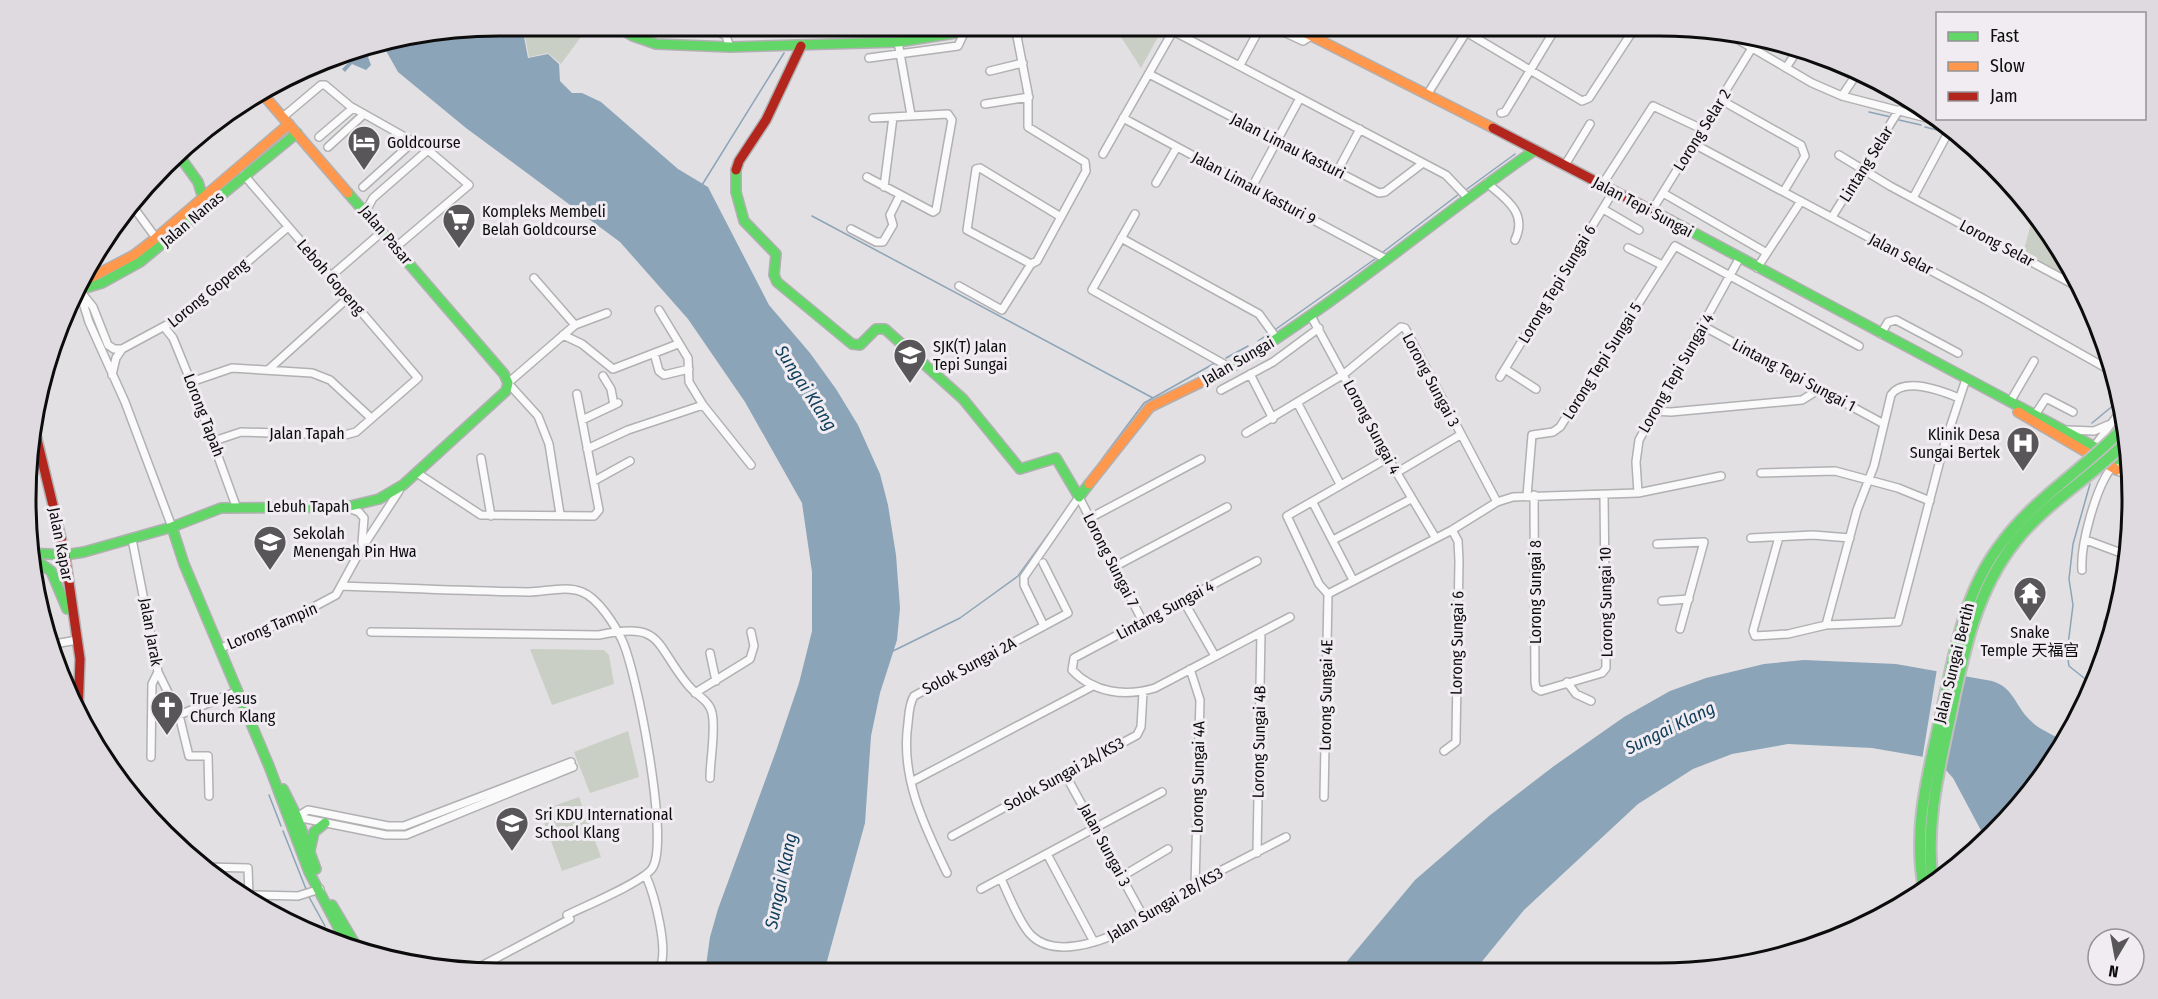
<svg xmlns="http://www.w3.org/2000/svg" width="2158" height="999" font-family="'Fira Sans Condensed','Noto Sans SC',sans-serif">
<rect width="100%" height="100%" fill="#e2e0e3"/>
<path fill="#c9cfc4" d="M523 26H589L561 64 548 53 529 57Z
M1114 26H1164L1141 68Z
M2034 213 2052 236 2076 279 2023 253Z
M530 649 604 650 609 655 614 684 552 705Z
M628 731 639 777 590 793 574 752Z
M579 797 601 857 562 871 540 811Z"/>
<path fill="#8ca4b8" d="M499 26H522L528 58 548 54 559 64 560 81 572 93H582L601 102 678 169 708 187 769 305 810 353 836 389 858 425 880 474 888 505 896 555 900 608 897 640 880 693 871 736 865 823 824 972 705 973 710 937 718 909 776 751 799 683 812 631V572L802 503 745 402 688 319 620 242 466 128 398 72 385 49 380 47 368 57 371 65 366 70 352 64 345 72 342 69 349 62 350 50Z
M1804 660 1896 664 1992 681C2012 687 2014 702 2027 717 2036 728 2050 733 2062 740L2035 788 1985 838 1953 778 1943 767 1924 757 1872 748 1788 744 1732 754 1693 769 1638 804 1524 910 1475 970 1339 971 1415 880 1489 816 1554 766 1624 717 1670 691 1706 678 1764 664Z"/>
<path fill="#e2e0e3" d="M1937 669 1965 673 1943 771 1922 760Z"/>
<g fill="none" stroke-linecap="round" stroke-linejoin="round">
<path stroke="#8ca4b8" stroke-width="1.5" d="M1869 112 1891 117
M1899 120 1921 125
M1925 127 1945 132
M1952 134 1959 136
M702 185 784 53
M1467 189 1515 154
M812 216 1153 398
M1383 252 1459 194
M1276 329 1375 259
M1258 341 1267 335
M1226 358 1248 346
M2092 423 2121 399
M1102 459 1144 403 1215 363
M2090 484 2073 544 2069 579 2073 605 2067 653 2069 666 2094 686
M893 651 960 618 1018 576 1068 507
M269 795 281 826
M283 831 306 889
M309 897 325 926
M330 934 336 943"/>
<defs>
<path id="street" d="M710 26 726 36 730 47
M1271 26 1303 41 1311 36
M1446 26 1463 35
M1466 32 1582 101 1589 98 1636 26
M1725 32 1812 83 1842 96 1942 122
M898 42 911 115
M869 58 958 46 965 31
M1240 65 1261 26
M1786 68 1798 49
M990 71 1023 63
M1149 74 1379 193 1385 192 1423 163
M1427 95 1470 26
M1842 96 1858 72
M1721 100 1801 145 1805 156 1784 191
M985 104 1029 97
M1501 113 1505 112 1557 26
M283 117 321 85H325L350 106 428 150 469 185 396 247
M1123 118 1386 259
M319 137 353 108
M1694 144 1984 299 2113 372
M328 147 364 114
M1103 154 1173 31 1446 175 1467 197
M1839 155 1890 186 2080 288
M1565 165 1590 124
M1337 172 1360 129
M867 177 933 212 936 210 952 120 948 114 873 118
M1156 183 1177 147
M1487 183C1506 199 1528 213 1515 240
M1602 185 1653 106 1702 129
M363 187 414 141
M884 187 893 117
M1252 187 1300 98
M1663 193 1767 253
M1913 198 1950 129
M134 208 156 238
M1603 209 1639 230
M366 211 373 198 428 150
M1651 212 1752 48
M1135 214 1092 290 1231 368
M1832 217 1899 110
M851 229 876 242H883L893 225 890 215 900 195
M1121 238 1259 314 1277 339
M1628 248 1662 265
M1031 264 967 230 976 169 980 168 1061 217
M1757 268 1801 201
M331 276 383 231
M534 278 575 325
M959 286 1002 310 1031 264 1037 261 1086 171 1085 162 1028 127V93L1015 26
M79 290 89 322 125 402 172 527
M81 292 93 307 108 345 114 349H122
M659 310 688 358 689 382 703 405
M1311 316 1388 458 1435 537
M1703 326 1884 424
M165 328 173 338 191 382 236 506
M1881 334 1888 322 1896 320 1958 353
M563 335 582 344 613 369 678 344
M654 353 659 371 664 375 689 369
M1505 369 1536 389
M268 370 349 297
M1250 374 1273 419
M112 375 116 358 122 349 187 314 288 227
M603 376 611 389 614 405
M1500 377 1613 192
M191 382 232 368 312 373 330 380 371 418
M1221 390 1273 362 1319 328
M2010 402 2034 361
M1298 404 1340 484
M1653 411 1671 412 1802 400 1818 390
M2035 415 2046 398 2073 412
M582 420 618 403
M2067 430 2094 431 2108 425
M1246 433 1344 374 1401 327 1405 328 1497 502
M214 441 241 432 345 435 356 432 418 378 244 175
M2093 448 2123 408
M587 449 628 430 703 405 751 465
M2128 456 2117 470 2130 478
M481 458 491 516
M417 473 481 515 594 516 599 510 577 394
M1396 473 1460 435
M1761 473 1835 471 1898 488 1930 501
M594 481 630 461
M1638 493 1636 462 1639 440 1739 259
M1534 495 1535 682 1536 688 1541 691 1602 673 1606 668 1604 496
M1527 496 1532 435 1553 432 1560 427 1675 246 1859 346
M1313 503 1353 580
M351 509 359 512 364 518 362 543
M560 514 549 444 538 416 508 383 575 325 607 313
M1090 518 1201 459
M1779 537 1753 631 1755 636 1788 634 1826 625 1898 622 1943 449 1966 379
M1751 538 1813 535 1850 538
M132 539 158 672 179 715 189 756H208L209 796
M1333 540 1411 499
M2086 540 2121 553
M1657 544 1704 542 1680 629
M1257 561 1074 658 1072 670C1094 693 1125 697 1155 688L1290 617
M1114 567 1227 507
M2082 570C2080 545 2096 487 2112 467
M342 586C404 588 466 591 528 592 544 592 567 585 582 592 598 598 615 625 622 640 637 672 669 838 653 867 646 881 585 906 567 915
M1328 594 1452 530 1497 502 1513 497 1638 493 1721 476
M1328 594 1319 584 1287 516 1388 458
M1183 600 1215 656
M1662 601 1689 599
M2108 623 2114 624
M1826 625 1857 510 1874 466 1891 395C1904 376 1942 391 1959 398
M1044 626 1024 585V577L1079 497 1143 622
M371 632 599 635C664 621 654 644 688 685 696 695 710 701 712 713 716 730 710 760 710 778
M49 645 77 640
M221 648 295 617 336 595 360 551 399 491
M710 653 716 681
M1190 669 1200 700 1195 886
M1567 682 1576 694 1591 701
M695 693 750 659 754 646 751 632
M179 715 238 691
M1444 751 1456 742V737L1459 561 1458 541 1452 530
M151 757 152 684 158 672
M571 762 404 826H388L308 810 297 817 386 835H406L573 767
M1065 774 1143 916
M911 782 1091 687
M1324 797 1328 594
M952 836 1137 735 1141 727 1143 692
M1257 853 1261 632
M1047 854 1094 942
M205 867 248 868 249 895
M947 873C924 825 900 777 908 723 909 714 909 704 914 696L1068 613 1043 563
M646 876C654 894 670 952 659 969
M1121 877 1168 849
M1001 879C1008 893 1020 925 1032 936 1054 957 1097 943 1120 932L1222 870 1286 837
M981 889 1162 792
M250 895 298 896 320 889
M472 971 570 919"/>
<path id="fast" d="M616 26 633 36 656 44 730 47 898 42 1000 26
M178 154 198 182 203 198
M736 170V192L744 221 776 254 774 275 777 282 852 344 860 345 876 329H885L963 399 1020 469 1056 458 1079 497 1089 484
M1670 220 2123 462
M79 290 102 283 140 262 297 133
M1230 368C1337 304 1432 221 1535 150
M172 527 184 564 269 766 309 872 348 946
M30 553 65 555 84 552 172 527 221 508 346 507 379 499 403 485 506 391 508 383 504 374 348 193
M30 556 51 571 67 609
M283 789 297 817 316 869
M310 850 314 832 325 823
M332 905 358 949"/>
<path id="slow" d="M1292 26 1493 128
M260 91 348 193
M85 274 92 277 134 255 156 238 289 124
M2018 412 2117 470
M1089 484 1150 407 1230 368"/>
<path id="jam" d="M1493 128 1670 220
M736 170 739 161 766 120 801 46
M34 427 65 555 80 659 78 713"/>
</defs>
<use href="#street" stroke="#b1b0b2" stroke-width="10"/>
<use href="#fast" stroke="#b1b0b2" stroke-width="12"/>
<use href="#slow" stroke="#b1b0b2" stroke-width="12"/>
<use href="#jam" stroke="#b1b0b2" stroke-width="12"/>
<use href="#street" stroke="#fbfafb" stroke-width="7"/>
<use href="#fast" stroke="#63d668" stroke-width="9"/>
<use href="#slow" stroke="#ff974d" stroke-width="9"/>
<use href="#jam" stroke="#b3261e" stroke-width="9"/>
<defs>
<path id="rail" d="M781 26 825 28 901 26"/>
</defs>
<use href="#rail" stroke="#c3c2c4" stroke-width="4"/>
<use href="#rail" stroke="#f0ecf1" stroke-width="1.5" stroke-dasharray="4.5" stroke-linecap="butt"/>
<defs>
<path id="fast-bridge" d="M1933 884C1925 827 1938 774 1950 718 1963 656 1975 592 2016 541 2047 502 2092 477 2127 441
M1924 889C1912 827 1929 771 1942 710 1955 651 1964 590 2003 541 2037 496 2087 467 2125 426"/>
</defs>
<use href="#fast-bridge" stroke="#c0bfc0" stroke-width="14" stroke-linecap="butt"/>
<use href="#fast-bridge" stroke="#63d668" stroke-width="10"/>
</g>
<defs>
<symbol id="hotel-pin" viewBox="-11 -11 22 30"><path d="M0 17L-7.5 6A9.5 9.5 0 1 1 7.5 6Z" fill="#585658" stroke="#f0ecf1"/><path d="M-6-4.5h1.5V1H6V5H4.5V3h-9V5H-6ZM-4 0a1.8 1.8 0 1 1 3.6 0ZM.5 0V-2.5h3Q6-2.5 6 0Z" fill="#fff"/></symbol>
<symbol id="supermarket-pin" viewBox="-11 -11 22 30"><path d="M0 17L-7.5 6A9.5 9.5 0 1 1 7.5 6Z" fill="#585658" stroke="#f0ecf1"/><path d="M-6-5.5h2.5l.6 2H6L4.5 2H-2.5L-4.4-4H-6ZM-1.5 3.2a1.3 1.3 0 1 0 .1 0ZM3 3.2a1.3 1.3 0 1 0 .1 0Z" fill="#fff"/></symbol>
<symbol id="school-pin" viewBox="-11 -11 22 30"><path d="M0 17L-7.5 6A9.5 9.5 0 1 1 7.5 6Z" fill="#585658" stroke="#f0ecf1"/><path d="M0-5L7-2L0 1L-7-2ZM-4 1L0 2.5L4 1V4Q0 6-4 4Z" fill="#fff"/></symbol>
<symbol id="hospital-pin" viewBox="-11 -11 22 30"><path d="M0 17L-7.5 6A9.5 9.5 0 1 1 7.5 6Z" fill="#585658" stroke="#f0ecf1"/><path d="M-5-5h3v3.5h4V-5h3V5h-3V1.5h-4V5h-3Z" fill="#fff"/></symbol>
<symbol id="temple-pin" viewBox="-11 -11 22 30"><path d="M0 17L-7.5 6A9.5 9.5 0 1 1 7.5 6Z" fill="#585658" stroke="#f0ecf1"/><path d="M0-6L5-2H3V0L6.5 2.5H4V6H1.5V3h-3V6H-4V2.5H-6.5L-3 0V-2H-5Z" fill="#fff"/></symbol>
<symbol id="church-pin" viewBox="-11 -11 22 30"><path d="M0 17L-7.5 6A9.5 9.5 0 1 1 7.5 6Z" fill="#585658" stroke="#f0ecf1"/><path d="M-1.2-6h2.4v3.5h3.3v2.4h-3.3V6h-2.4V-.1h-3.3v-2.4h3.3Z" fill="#fff"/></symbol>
</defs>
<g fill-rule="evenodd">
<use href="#hotel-pin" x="345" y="123" width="38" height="52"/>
<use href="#supermarket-pin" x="440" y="201" width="38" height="52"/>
<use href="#school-pin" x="891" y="336" width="38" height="52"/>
<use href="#hospital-pin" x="2004" y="424" width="38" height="52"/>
<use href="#school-pin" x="251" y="523" width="38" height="52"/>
<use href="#temple-pin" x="2011" y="574" width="38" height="52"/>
<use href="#church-pin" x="148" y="688" width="38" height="52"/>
<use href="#school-pin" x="493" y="804" width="38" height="52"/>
</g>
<g text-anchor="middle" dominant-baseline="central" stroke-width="6" stroke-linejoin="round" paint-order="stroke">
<g font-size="16" fill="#0d0c0d" stroke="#f0ecf1">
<text transform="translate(1702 130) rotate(-58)">Lorong Selar 2</text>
<text transform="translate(1288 146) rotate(27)">Jalan Limau Kasturi</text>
<text transform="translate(1866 164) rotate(-58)">Lintang Selar</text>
<text transform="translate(1254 188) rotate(28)">Jalan Limau Kasturi 9</text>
<text transform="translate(1643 207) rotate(28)">Jalan Tepi Sungai</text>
<text transform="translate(192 219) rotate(-40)">Jalan Nanas</text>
<text transform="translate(386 235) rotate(50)">Jalan Pasar</text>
<text transform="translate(1997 243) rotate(28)">Lorong Selar</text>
<text transform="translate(1901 254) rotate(28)">Jalan Selar</text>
<text transform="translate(331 277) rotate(49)">Leboh Gopeng</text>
<text transform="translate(1557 284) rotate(-59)">Lorong Tepi Sungai 6</text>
<text transform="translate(208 293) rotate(-39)">Lorong Gopeng</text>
<text transform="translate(1238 361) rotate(-30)">Jalan Sungai</text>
<text transform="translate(1602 361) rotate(-58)">Lorong Tepi Sungai 5</text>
<text transform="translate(1676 373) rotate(-60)">Lorong Tepi Sungai 4</text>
<text transform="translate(1794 375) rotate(28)">Lintang Tepi Sungai 1</text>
<text transform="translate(1431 380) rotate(62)">Lorong Sungai 3</text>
<text transform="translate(204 415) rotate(69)">Lorong Tapah</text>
<text transform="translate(1372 427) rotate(62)">Lorong Sungai 4</text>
<text x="307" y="433">Jalan Tapah</text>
<text x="308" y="506">Lebuh Tapah</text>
<text transform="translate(61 544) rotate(79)">Jalan Kapar</text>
<text transform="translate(1111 560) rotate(63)">Lorong Sungai 7</text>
<text transform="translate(1535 592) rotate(-90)">Lorong Sungai 8</text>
<text transform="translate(1606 602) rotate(-91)">Lorong Sungai 10</text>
<text transform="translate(1165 610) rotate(-28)">Lintang Sungai 4</text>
<text transform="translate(272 626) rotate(-23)">Lorong Tampin</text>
<text transform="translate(151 632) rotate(80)">Jalan Jarak</text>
<text transform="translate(1457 643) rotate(-89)">Lorong Sungai 6</text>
<text transform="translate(1954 663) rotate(-76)">Jalan Sungai Bertih</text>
<text transform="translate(969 666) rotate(-28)">Solok Sungai 2A</text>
<text transform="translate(1326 695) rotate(-89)">Lorong Sungai 4E</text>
<text transform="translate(1259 742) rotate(-89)">Lorong Sungai 4B</text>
<text transform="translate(1064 774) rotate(-29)">Solok Sungai 2A/KS3</text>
<text transform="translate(1198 777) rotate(-89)">Lorong Sungai 4A</text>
<text transform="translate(1105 845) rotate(62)">Jalan Sungai 3</text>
<text transform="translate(1165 904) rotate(-30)">Jalan Sungai 2B/KS3</text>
</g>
<g font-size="16" fill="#0d0c0d" stroke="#f0ecf1" text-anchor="start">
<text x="387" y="142">Goldcourse</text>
<text x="482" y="211">Kompleks Membeli<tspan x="482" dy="18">Belah Goldcourse</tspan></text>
<text x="933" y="346">SJK(T) Jalan<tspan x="933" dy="18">Tepi Sungai</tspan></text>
<text x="2000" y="434" text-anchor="end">Klinik Desa<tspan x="2000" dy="18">Sungai Bertek</tspan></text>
<text x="293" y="533">Sekolah<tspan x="293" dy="18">Menengah Pin Hwa</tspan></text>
<text x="2030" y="632" text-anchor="middle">Snake<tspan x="2030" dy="18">Temple 天福宫</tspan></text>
<text x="190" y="698">True Jesus<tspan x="190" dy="18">Church Klang</tspan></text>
<text x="535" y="814">Sri KDU International<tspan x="535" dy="18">School Klang</tspan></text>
</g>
<g font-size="18" font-style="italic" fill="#12405c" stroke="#f0ecf1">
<text transform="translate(806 388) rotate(57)">Sungai Klang</text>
<text transform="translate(1670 728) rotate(-26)">Sungai Klang</text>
<text transform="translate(781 881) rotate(-78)">Sungai Klang</text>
</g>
</g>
<path d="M0 0H2158V999H0ZM499 36H1659A463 463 0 0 1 2122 499V500A463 463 0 0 1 1659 963H499A463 463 0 0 1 36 500V499A463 463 0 0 1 499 36Z" fill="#dedadf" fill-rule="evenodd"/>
<path fill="none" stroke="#0d0c0d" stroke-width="3" d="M499 36H1659A463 463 0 0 1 2122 499V500A463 463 0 0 1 1659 963H499A463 463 0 0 1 36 500V499A463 463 0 0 1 499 36Z"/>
<rect x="1936" y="12" width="210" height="108" fill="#f0ecf1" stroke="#959296" stroke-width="1.5"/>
<rect x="1948" y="32" width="30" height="9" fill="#63d668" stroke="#959296" stroke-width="1.5"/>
<text x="1990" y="42" font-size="18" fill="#0d0c0d">Fast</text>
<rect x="1948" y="62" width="30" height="9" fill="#ff974d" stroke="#959296" stroke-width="1.5"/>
<text x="1990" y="72" font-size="18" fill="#0d0c0d">Slow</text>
<rect x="1948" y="92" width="30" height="9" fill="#b3261e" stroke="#959296" stroke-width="1.5"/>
<text x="1990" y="102" font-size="18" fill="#0d0c0d">Jam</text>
<g transform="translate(2116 957) rotate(190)"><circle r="28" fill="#f0ecf1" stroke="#959296" stroke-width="1.5"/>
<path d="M0-4.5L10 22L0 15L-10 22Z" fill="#585658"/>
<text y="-9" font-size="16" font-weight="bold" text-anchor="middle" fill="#0d0c0d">N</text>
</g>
</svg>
